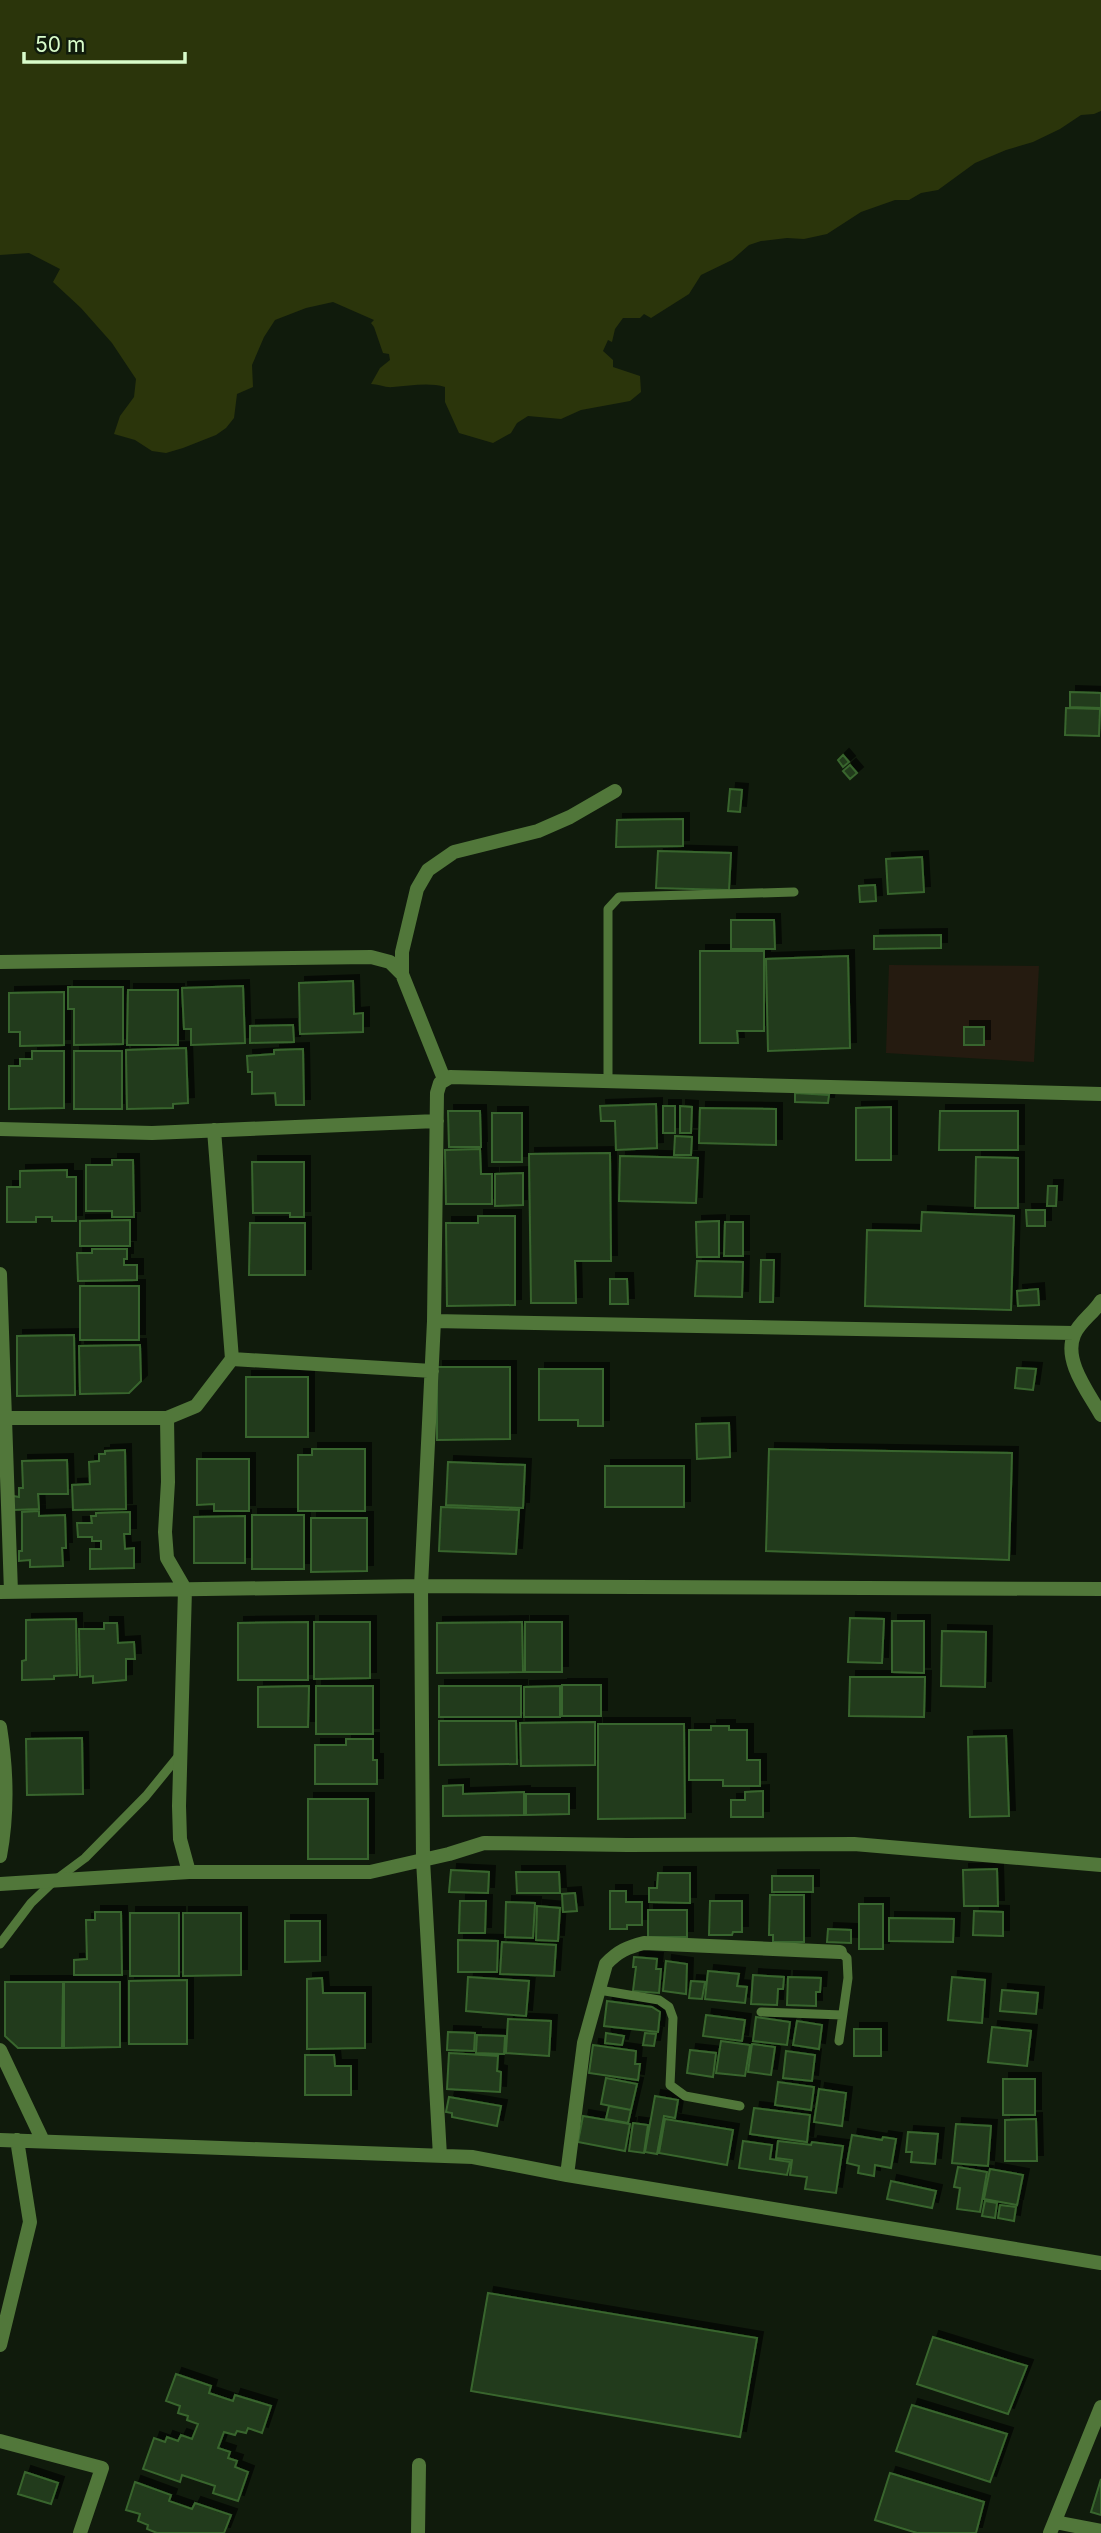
<svg xmlns="http://www.w3.org/2000/svg" width="1101" height="2533" font-family="Inter,sans-serif">
<defs>
<filter id="shadow"><feDropShadow dx="6" dy="-6" stdDeviation="0" flood-color="#0009"/></filter>
</defs>
<rect width="100%" height="100%" fill="#101b0c"/>
<path fill="#251b10" d="M889 965 1039 966 1034 1062 886 1053Z"/>
<path fill="#2b350b" d="M0 0H1101V111L1094 114 1081 115 1060 129 1033 142 1006 150 975 163 938 190 921 193 909 200H895L861 212 827 234 804 239 787 238 761 241 749 245 732 260 701 275 689 294 651 318 644 314 640 318H623L615 329 612 342 608 340 603 351 613 360V367L640 376 641 392 630 401 581 410 561 419 528 416 517 423 511 433 493 443 459 433 445 402V387C429 382 409 386 393 387 386 388 378 384 371 384L380 368 390 360 389 354 383 353 374 327 371 323 374 320 333 302 306 308 275 320 264 337 252 365 253 387 237 394 234 418 226 428 216 435 183 448 166 453 152 451 135 440 114 434 120 416 134 397 136 379 112 343 81 308 53 282 60 269 29 253 0 255Z"/>
<path fill="#203b1a" stroke="#39652d" stroke-width="2" filter="url(#shadow)" d="M1070 692 1101 693V708L1070 707Z
M1066 708 1100 709 1099 736 1065 735Z
M843 755 849 762 843 767 838 760Z
M850 765 857 773 850 779 843 771Z
M730 789 742 790 740 812 728 811Z
M683 819V846L616 847 617 820Z
M658 851 731 853 729 890 656 888Z
M922 857 924 892 888 894 886 859Z
M875 885 876 901 860 902 859 886Z
M731 920H774L775 949H731Z
M941 935V948L874 949V936Z
M700 951H764V1031H737L738 1043H700Z
M848 956 850 1048 768 1051 766 959Z
M353 981 354 1014 363 1013V1032L300 1034 299 983Z
M243 986 245 1043 191 1045V1029H184L182 988Z
M68 987H123V1044L74 1045V1009H68Z
M128 990H178V1045H127Z
M64 992V1045L20 1046V1032H9V993Z
M293 1025 294 1042 250 1043V1026Z
M964 1027H984V1045H964Z
M186 1048 188 1103 173 1104V1108L127 1109 126 1050Z
M303 1049 304 1105H276L275 1093 252 1094V1072H248L247 1056 274 1054V1050Z
M32 1051H64V1108L9 1109V1066H20V1059H32Z
M74 1051H122V1109H74Z
M795 1093 829 1095 828 1103 795 1102Z
M656 1104 657 1148 616 1150 615 1121H601L600 1106Z
M663 1106H675V1133H663Z
M680 1106 692 1107 691 1133H680Z
M891 1107V1160H856V1108Z
M700 1108 776 1109V1145L699 1143Z
M448 1111H480L481 1147H449Z
M940 1111H1018V1150H939Z
M492 1113H522V1162H492Z
M675 1136 692 1137 691 1155H674Z
M480 1149 481 1174H492V1204H446L445 1150Z
M610 1153 611 1261H575L576 1303H531L529 1154Z
M620 1156 698 1158 696 1203 619 1201Z
M976 1157 1018 1158V1208H975Z
M112 1160H133L134 1217H112V1211H86V1165H112Z
M252 1162H304V1217H290V1213H253Z
M67 1170V1177H76V1221H52V1217H36V1222H7V1187H20V1171Z
M523 1173V1205L495 1206V1174Z
M1048 1186H1057L1056 1206H1047Z
M1026 1210H1045V1226H1027Z
M922 1212 1014 1216 1011 1310 865 1306 867 1230 921 1231Z
M478 1216H515V1305L447 1306 446 1223H478Z
M130 1220V1246H80V1221Z
M719 1221V1257H697L696 1222Z
M725 1222H743V1256H724Z
M250 1223H305V1275H249Z
M92 1249H127V1259H124V1265H137V1280L78 1281 77 1253H92Z
M761 1260H774L773 1302H760Z
M697 1261 743 1262 742 1297 695 1296Z
M610 1279H627L628 1304H610Z
M80 1286H139V1340H80Z
M1038 1289 1039 1305 1018 1306 1017 1291Z
M74 1335 75 1395 17 1396V1336Z
M140 1345 141 1381 129 1393 80 1394 79 1346Z
M437 1367H510V1439L437 1440Z
M1017 1368 1036 1369 1033 1390 1015 1388Z
M539 1369H603V1426H578V1420H539Z
M246 1377H308V1437H246Z
M729 1423 730 1457 697 1459 696 1424Z
M312 1449H365V1511H298V1455H312Z
M769 1449 1012 1453 1009 1560 766 1551Z
M125 1450 126 1509 73 1510 72 1485 90 1484 89 1462 99 1461V1454H105V1451Z
M197 1459H249V1511H214V1504L197 1505Z
M67 1460 68 1494H38L39 1509 13 1510V1496L19 1497V1488H23L22 1461Z
M448 1462 525 1465 523 1508 446 1505Z
M605 1466H684V1507H605Z
M441 1507 519 1510 516 1554 439 1551Z
M39 1511V1516L65 1515 66 1548H62L63 1566 30 1567V1560L19 1561V1551H22V1512Z
M130 1512V1534H124L125 1549 134 1548V1568L90 1569V1549H101V1541H92V1537H78L77 1523H92L91 1516H96V1513Z
M252 1515H304V1569H252Z
M245 1516V1563H194V1517Z
M311 1518H367V1571L311 1572Z
M850 1618 884 1619 882 1663 848 1662Z
M76 1619 77 1675 54 1676V1679L22 1680V1661L26 1660V1620Z
M892 1621H924V1673L892 1672Z
M308 1622V1680H238V1623Z
M314 1622H370V1678L314 1679Z
M522 1622 523 1672 437 1673V1623Z
M525 1622H562V1672H525Z
M104 1623H117L118 1643 134 1642 135 1659H126V1680L93 1683V1676L80 1677 79 1629H104Z
M942 1631 986 1632 985 1687 941 1686Z
M850 1677H925L924 1717 849 1716Z
M562 1685H601V1716H562Z
M309 1686 308 1727H258V1687Z
M316 1686H373V1734H316Z
M439 1686H521V1717H439Z
M560 1686V1717H524V1687Z
M439 1721H516L517 1764 439 1765Z
M595 1722V1765L521 1766 520 1723Z
M598 1724H684L685 1818 598 1819Z
M711 1726H729V1730H747V1760H760V1786H723V1780H689V1730H711Z
M1006 1736 1009 1816 970 1817 968 1737Z
M82 1738 83 1794 27 1795 26 1739Z
M346 1739H373V1760H377V1784H315V1745H346Z
M463 1785V1794L524 1792V1815L443 1816V1786Z
M763 1791V1817H731V1800H745V1792Z
M526 1794H569V1814L526 1815Z
M308 1799H368V1859H308Z
M997 1869 998 1906H964L963 1870Z
M451 1870 489 1872 488 1893 449 1892Z
M516 1872H559L560 1893H517Z
M658 1873H690V1903L649 1902V1888H657Z
M772 1876H813V1892H772Z
M610 1891H626V1902H642V1925H627V1929H610Z
M575 1893 577 1911 563 1912 562 1894Z
M770 1895H804V1942H773V1935H769Z
M460 1901H486L485 1933H459Z
M710 1901H742V1932H733L732 1935H709Z
M506 1902 535 1903 533 1938 505 1937Z
M859 1904H883V1949H859Z
M537 1906 560 1908 558 1941 536 1940Z
M648 1910H687V1937H648Z
M974 1911 1003 1912V1936L973 1935Z
M95 1912H121L122 1975H74V1960L87 1959 86 1920H95Z
M130 1913H179V1976H130Z
M183 1913H241V1975L183 1976Z
M889 1918 954 1919 953 1942 889 1941Z
M285 1921H320V1961L285 1962Z
M828 1929 851 1930V1943L827 1942Z
M458 1940 498 1941 497 1972H458Z
M502 1942 556 1945 554 1976 500 1974Z
M634 1957 657 1959 656 1969H661L659 1993 633 1991 636 1967H633Z
M666 1961 687 1964 686 1994 663 1991Z
M708 1971 739 1974 737 1986 747 1987 745 2003 705 1999Z
M753 1975 784 1977 783 1989H778L777 2005 751 2004Z
M468 1977 529 1981 526 2016 466 2011Z
M788 1977 821 1978 820 1992H816V2006L787 2005Z
M952 1977 985 1980 982 2023 948 2020Z
M322 1978 323 1993H365V2048L307 2049V1979Z
M187 1980V2044H129V1981Z
M691 1981 705 1982 702 1999 689 1998Z
M5 1982H63L62 2048H18L5 2036Z
M64 1982H120V2047L64 2048Z
M1002 1990 1038 1993 1036 2014 1000 2011Z
M607 2001 652 2007 660 2012 658 2032 604 2026Z
M706 2015 745 2020 742 2041 703 2036Z
M756 2017 790 2022 787 2045 753 2041Z
M508 2019 551 2021 549 2056 506 2053Z
M797 2021 822 2025 819 2049 793 2045Z
M992 2027 1031 2031 1027 2066 988 2062Z
M854 2029H881V2056H854Z
M448 2032 475 2033 474 2051 447 2050Z
M606 2033 624 2036 622 2045 605 2043Z
M645 2033 656 2034 654 2046 643 2045Z
M477 2035 505 2036 504 2054 476 2053Z
M721 2041 750 2045 745 2076 716 2073Z
M752 2044 775 2047 771 2075 748 2072Z
M593 2045 636 2051 635 2064H640L638 2080 589 2073Z
M690 2050 716 2053 713 2077 687 2073Z
M786 2051 815 2055 812 2081 783 2078Z
M449 2053 498 2056 497 2071 501 2072 500 2092 447 2089Z
M305 2055H334L335 2066H351V2095H305Z
M606 2078 637 2084 631 2110 601 2104Z
M1003 2079H1035V2115H1003Z
M778 2082 814 2087 811 2110 775 2105Z
M819 2089 846 2093 842 2126 814 2122Z
M655 2096 678 2100 675 2118 664 2116 657 2154 645 2152Z
M449 2097 501 2106 497 2126 452 2117V2113L446 2112Z
M609 2106 631 2110 628 2123 606 2119Z
M754 2108 810 2115 807 2142 750 2134Z
M583 2116 630 2124 625 2151 578 2142Z
M665 2119 733 2130 727 2165 659 2153Z
M1036 2119 1037 2161H1005V2120Z
M633 2123 648 2125 644 2153 629 2151Z
M956 2124 991 2126 988 2166 952 2163Z
M908 2132 938 2134 935 2164 911 2162 912 2152H906Z
M852 2135 882 2140 883 2137 896 2139 891 2168 875 2165 874 2176 858 2173 859 2166 847 2163Z
M743 2141 772 2145 770 2159 790 2162 787 2175 739 2168Z
M778 2141 811 2145 812 2142 843 2146 836 2193 805 2189 807 2177 790 2175 792 2160 776 2158Z
M958 2167 987 2172 980 2212 957 2209 960 2188 954 2187Z
M990 2169 1023 2175 1017 2205 984 2199Z
M891 2181 936 2191 932 2208 887 2199Z
M985 2201 997 2203 995 2218 982 2216Z
M1000 2205 1016 2207 1014 2221 998 2218Z
M488 2293 757 2338 740 2437 471 2391Z
M933 2337 1027 2366 1008 2414 917 2384Z
M176 2374 211 2386 209 2393 233 2401 235 2395 271 2406 262 2433 248 2428 246 2433 237 2431 235 2435 224 2432 218 2448 230 2452 228 2458 237 2461 235 2467 248 2472 238 2501 213 2493 215 2486 182 2475 180 2482 143 2469 154 2438 165 2442 167 2437 178 2441 181 2435 192 2439 198 2424 187 2420 188 2416 178 2413 180 2406 166 2401Z
M912 2405 1007 2434 990 2482 896 2451Z
M25 2472 58 2483 51 2504 18 2494Z
M890 2473 984 2502 976 2533H917L875 2520Z
M1101 2479V2515L1091 2512Z
M135 2482 171 2495 169 2501 192 2509 195 2503 231 2515 224 2533H157L147 2529 148 2525 138 2521 140 2514 126 2510Z"/>
<g fill="none" stroke-linecap="round" stroke-linejoin="round">
<path stroke="#51773a" stroke-width="9" d="M608 1081V909L619 897 794 892
M0 1944 31 1903 54 1881 85 1858 146 1796 181 1753
M599 1990 659 2000 669 2007 673 2018 670 2085 685 2096 740 2106
M761 2012 842 2015
M839 2041 848 1978 847 1958 840 1952"/>
<path stroke="#51773a" stroke-width="14" d="M0 962 371 957 390 962 402 974
M444 1079 402 974V952L417 889 428 870 454 852 538 831 570 817 615 791
M0 1129 152 1133 437 1121
M214 1130 232 1359
M0 1274 11 1592
M1101 1301C1094 1313 1079 1322 1074 1335 1063 1361 1089 1393 1101 1415
M434 1321 1074 1333
M0 1418H167L196 1406 232 1359 432 1371
M167 1418 168 1482 165 1532 167 1558 185 1589 179 1806 180 1839 189 1872
M0 1592 421 1586 1101 1589
M0 1727C7 1771 8 1813 0 1856
M0 1884 189 1872H370L449 1854 484 1843 627 1845 854 1844 1101 1865
M0 2050 43 2141
M0 2140 473 2157 567 2175 1101 2263
M440 2156 423 1860 421 1586 434 1321 437 1093 440 1083 450 1077 1101 1094
M567 2175 584 2043 606 1964C618 1951 628 1947 644 1943L840 1952
M0 2345 30 2222 17 2140
M0 2441 102 2468 80 2533
M1055 2522 1101 2531
M418 2533 419 2465
M1050 2533 1101 2407"/>
</g>
<path d="M24 52v10h161v-10" fill="none" stroke="#d8fbca" stroke-width="3.5"/>
<text x="35" y="52" font-size="21" fill="#d8fbca" stroke="#101b0c" stroke-width="5" paint-order="stroke">50 m</text>
</svg>
